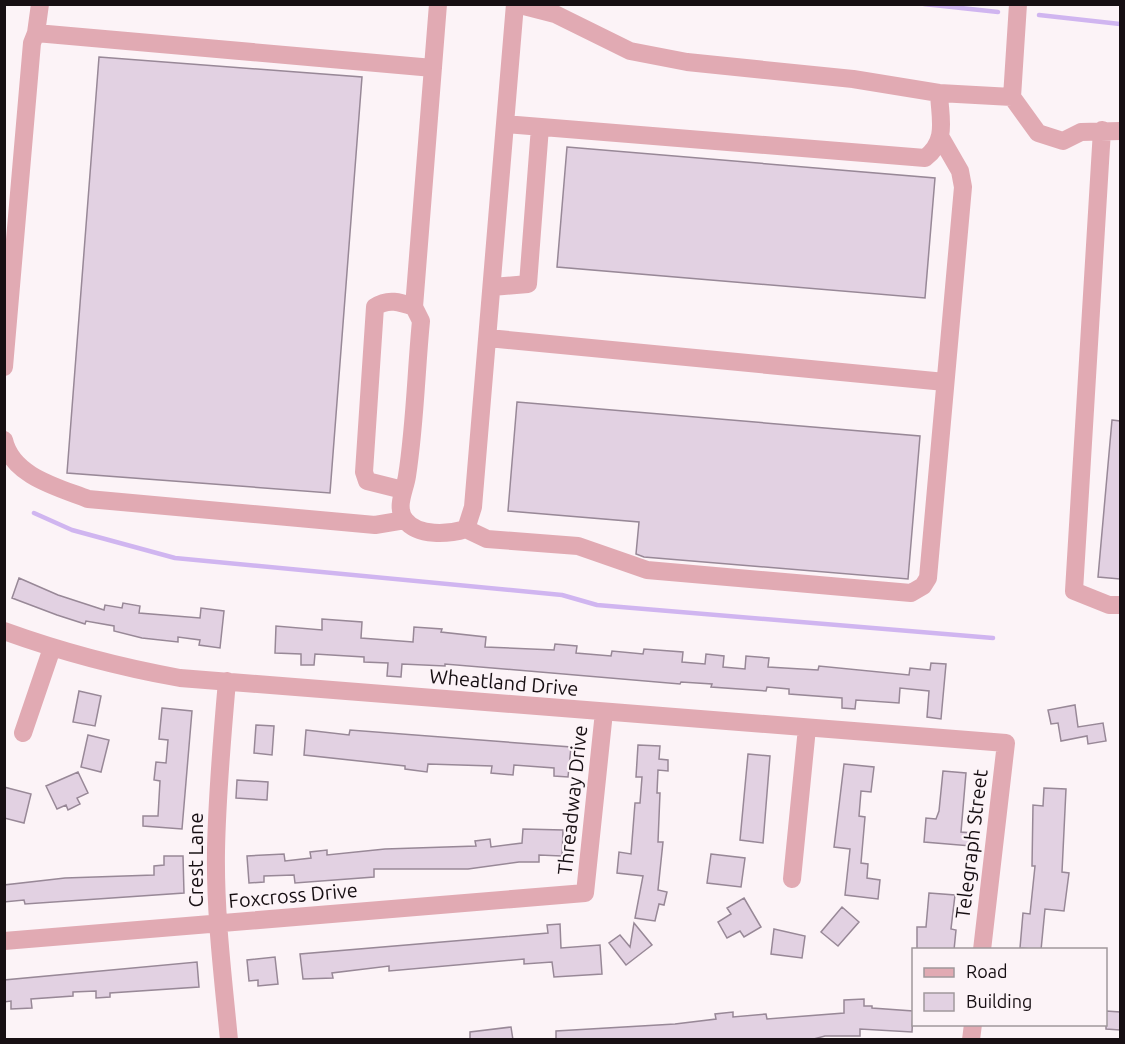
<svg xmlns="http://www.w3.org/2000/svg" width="1125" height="1044" font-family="Ubuntu,sans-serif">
<rect width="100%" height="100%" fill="#fcf3f7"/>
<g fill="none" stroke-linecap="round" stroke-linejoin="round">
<path stroke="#d0b5f0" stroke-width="4.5" d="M924 4 998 12
M1039 15 1120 24
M34 513 72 530 175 558 562 595 597 605 993 638"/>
</g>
<path fill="#e2d1e2" stroke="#988897" stroke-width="1.5" d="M99 57 362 77 330 493 67 473Z
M567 147 935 178 925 298 557 267Z
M517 402 920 436 908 579 644 557 636 554 639 522 508 511Z
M1112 420 1120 421V579L1098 577Z
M19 578 58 595 104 610 105 605 122 608 123 603 140 606 139 613 200 618 201 608 224 611 220 648 199 645 200 640 178 637V642L142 638 114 631V626L86 621 85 624 57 615 12 598Z
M322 619 362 622 361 638 413 642 414 627 442 629 441 632 486 637 485 647 554 650 555 644 577 646 576 653 611 656 612 651 643 654 644 649 683 652 682 662 705 664 706 654 724 656 723 667 745 669 746 656 769 658 768 667 818 670 819 666 909 675 910 668 930 670 931 663 946 664 941 719 927 717 929 691 900 688 899 703 856 700 855 709 842 708V698L789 694V689L767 687 766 691 711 687 712 684 681 682 680 684 445 664V666L402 664 401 677 387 676 388 663 364 662V657L315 654 314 665H301V654L275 653 276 626 322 630Z
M79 691 101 696 95 726 73 722Z
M1075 705 1078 727 1103 723 1106 741 1088 744 1087 736 1061 741 1058 723 1051 724 1048 710Z
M162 708 192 711 182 829 143 826V816H158L160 781 154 780 156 762 166 763 168 740 159 739Z
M256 725 274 726 272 755 254 753Z
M306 730 349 735 350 730 571 747 568 777 554 776V768L514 765 513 775 491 773 492 766 428 764 427 772 405 769V766L304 755Z
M88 735 109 740 101 772 81 767Z
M638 745 660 746 659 759 668 760V771L658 770 657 793H660L658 842H663L658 890 667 892 664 905 659 904 655 921 635 918 643 876 617 873 619 852 631 854 635 803H640L642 777H636Z
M748 754 770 756 763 843 740 840Z
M844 764 874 767 871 792 861 791 859 816 865 817 861 863 868 864 867 878 880 880 878 899 845 895 850 849 834 847Z
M943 771 966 773 961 832 973 833 971 846 924 842 926 818 936 819 939 811Z
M78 772 88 793 77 798 80 804 68 810 66 805 57 809 46 786Z
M237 780 268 782 267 800 236 798Z
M4 787 31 794 24 823 4 818Z
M1044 788 1066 789 1062 872 1069 873 1064 911 1045 909 1041 950 1020 948 1023 913 1030 914 1035 866H1032L1033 805 1043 806Z
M523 829 563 830 562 856 539 855V862H519L468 869H374V877L295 883 294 875 264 876V882L249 883 247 856 284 854 285 861 311 858 310 852 327 850V855L385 849 476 846 475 841 490 839 491 847 522 843Z
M711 854 745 858 741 887 707 883Z
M164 856H183L184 893 25 904 24 900 4 902V885L65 878 154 875V866L164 865Z
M929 893 955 895 951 929 956 930 954 950H917V927H926Z
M744 898 761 927 744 937 740 931 727 938 718 922 731 914 727 908Z
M842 907 859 922 838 946 821 932Z
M634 923 652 945 626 965 609 943 620 935 630 947Z
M560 924 561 948 600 945 602 974 554 977 552 962 524 964V959L389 971V966L332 973 333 978 303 979 300 954 548 933 547 925Z
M774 929 805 936 802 958 771 954Z
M275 957 278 984 258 986V980L249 981 247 960Z
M197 962 199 987 110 993V997L96 998V991L73 992V996L31 999 32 1008 11 1009V1001L4 1002V980Z
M864 999V1006H872V1008L913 1011 912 1032 860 1029V1036H825L810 1040H556V1031L675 1024 716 1019 715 1014 733 1012V1017L766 1014 767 1019 844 1013V1000Z
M1106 1011 1120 1012V1030L1106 1029Z
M511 1027 513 1040H470V1032Z"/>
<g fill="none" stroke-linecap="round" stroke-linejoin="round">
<path stroke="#e1aab3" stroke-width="18" d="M40 4 36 33 433 68
M516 4 555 14 630 51 687 62 853 79 939 93 1012 97
M1018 4 1012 97 1038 133 1063 141 1081 132 1120 131
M505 124 925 158C948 141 940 119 939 93
M1102 130 1074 591 1109 605H1120
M492 287 528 284 540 127
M414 307 438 4
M488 338 945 382
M4 367 32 43 36 33
M4 440C12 476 57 487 88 499L375 525 405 520
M403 490 367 481 364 472 375 307C388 298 400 302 414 307L421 321C416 372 415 425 407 476 405 490 395 507 405 520 418 537 449 534 466 529L473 507 515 4
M466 529 487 539 578 546 647 570 911 593 923 586 928 578 963 187 960 171 941 138
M4 631C62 652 119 667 180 678L1006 743 982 950
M227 681C222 738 217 794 216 851 215 914 223 977 229 1040
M23 733 52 648
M792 879 807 728
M4 941 585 893 604 712
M971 1040 973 1024"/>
</g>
<g text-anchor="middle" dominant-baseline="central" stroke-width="4.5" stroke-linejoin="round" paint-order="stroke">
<g font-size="20" fill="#170f13" stroke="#fcf3f7">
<text transform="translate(504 682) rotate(5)">Wheatland Drive</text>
<text transform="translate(572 800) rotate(-84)">Threadway Drive</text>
<text transform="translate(971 844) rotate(-83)">Telegraph Street</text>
<text transform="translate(195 860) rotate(-90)">Crest Lane</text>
<text transform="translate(293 895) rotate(-5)">Foxcross Drive</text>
</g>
</g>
<rect width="1125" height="1044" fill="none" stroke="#170f13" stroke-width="12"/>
<rect x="912" y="948" width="195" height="78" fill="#fcf3f7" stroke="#a0989c" stroke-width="1.5"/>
<rect x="924" y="968" width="30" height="9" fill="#e1aab3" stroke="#a0989c" stroke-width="1.5"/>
<text x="966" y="978" font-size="18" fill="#170f13">Road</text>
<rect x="924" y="993" width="30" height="18" fill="#e2d1e2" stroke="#a0989c" stroke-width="1.5"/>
<text x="966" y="1008" font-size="18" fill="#170f13">Building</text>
</svg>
